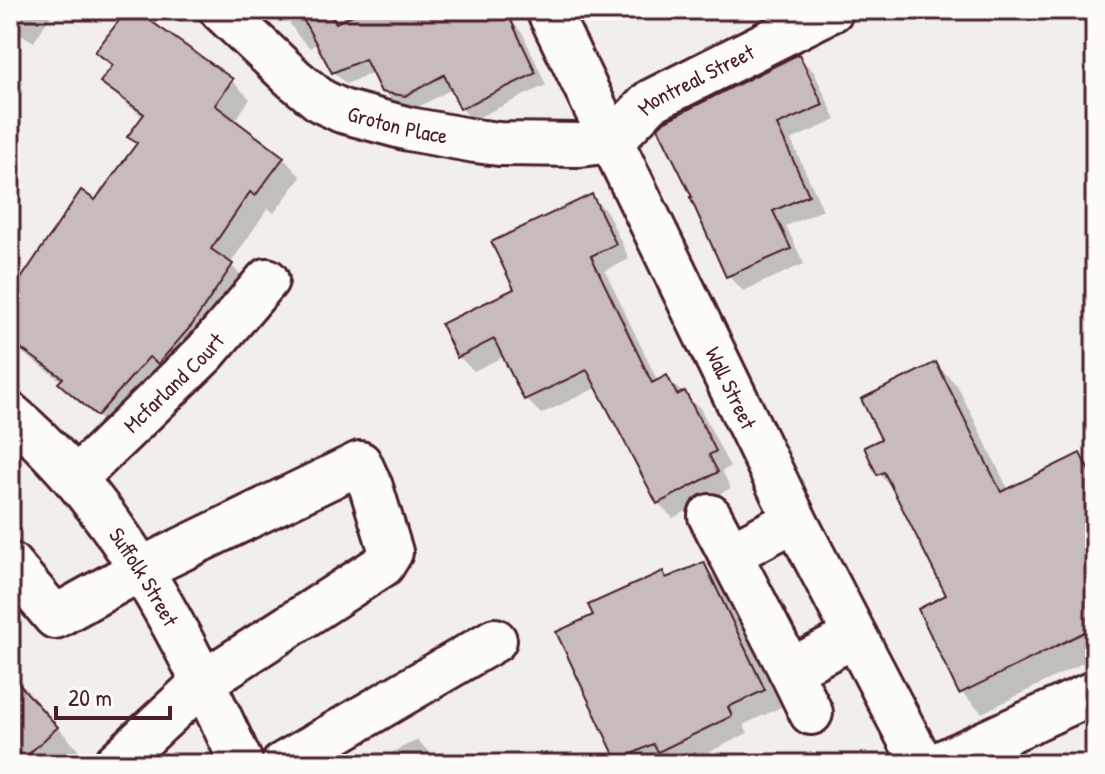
<svg xmlns="http://www.w3.org/2000/svg" width="1105" height="774" font-family="'Patrick Hand',sans-serif">
<rect width="100%" height="100%" fill="#f2efeb"/>
<filter id="ink" filterUnits="userSpaceOnUse"><feTurbulence type="fractalNoise" baseFrequency=".0125" numOctaves="2"/><feDisplacementMap in="SourceGraphic" scale="16" xChannelSelector="R" yChannelSelector="G"/><feConvolveMatrix kernelMatrix="1 2 1 2 8 2 1 2 1" color-interpolation-filters="sRGB"/></filter>
<g filter="url(#ink)">
<path fill="#0003" d="M10 10H54L34 42 10 28Z
M129 10 232 81 250 99 234 122 283 158 301 177 274 213 268 208 230 264 250 284 117 433 79 401 62 381 10 344V299L96 203 138 145 130 137 144 117 121 100 103 82 113 67 98 52Z
M281 10H329L339 24 368 10H503L523 34 546 85 473 120 461 108 452 89 418 107 395 103 383 90 374 72 346 84 334 72 318 42 310 48 298 36Z
M799 57 814 72 836 120 791 140 823 210 786 226 804 264 743 291 728 276Z
M592 196 607 212 629 259 605 271 658 382 666 378 700 408 730 467 722 471 731 488 673 518 658 503 598 387 541 414 526 399 505 356 474 371 458 356 516 290Z
M936 364 957 385 1009 491 1080 455 1095 470V657L982 713 961 692 948 596 896 492 879 474 866 448 883 440Z
M703 565 720 582 781 707 743 725 748 733 685 764H672L669 761 662 764H623L619 760 595 616 662 573 669 580Z
M10 674 82 754 71 764H10Z
M417 740 429 752 435 764H356L372 756 377 760Z"/>
<path fill="#c8bbbb" stroke="#4a1f2b" stroke-width="2" d="M127 10H135L233 79 215 105 284 157 255 196 250 192 211 249 233 264 192 325 158 364 149 357 97 416 58 383 63 378 10 341V295L81 190 95 200 137 143 127 137 144 114 100 82 113 65 95 52Z
M298 10H327L336 23 363 10H506L536 73 460 109 444 75 405 96 381 92 365 59 332 73Z
M799 54 823 105 777 125 809 195 773 211 791 249 726 277 690 197H692L658 128 665 121Z
M592 194 616 244 591 256 652 383 667 375 677 395 685 391 716 451 709 455 718 472 657 504 587 370 524 400 494 339 457 358 441 324 514 289 491 242Z
M936 362 1001 492 1080 453 1095 483V627L959 694 918 609 946 595 884 472 877 475 864 447 881 439 861 399Z
M704 562 765 690 728 707 732 716 658 752 653 744 617 761 556 632 593 615 588 605 663 571 666 578Z
M10 674 58 727 18 764H10Z"/>
<g fill="none" stroke-linecap="round" stroke-linejoin="round">
<defs>
<g id="minor">
<path id="s1" d="M221 10 294 79 321 101 342 111 409 129 475 141 499 144 580 145 612 141 651 101 832 10"/>
<path id="s2" d="M548 10 795 520 922 764"/>
<path id="s3" d="M10 414C119 506 183 637 242 764"/>
<path id="s4" d="M75 479 205 353 267 280"/>
<path d="M710 516 730 554"/>
<path d="M795 520 730 554 790 670 855 636"/>
<path d="M10 564 55 617 141 569 360 463 371 487 391 552 383 565 203 682 115 764"/>
<path d="M790 670 811 713"/>
<path d="M283 764 495 640"/>
<path d="M938 764 1095 692"/>
</g>
</defs>
<use href="#minor" stroke="#4a1f2b" stroke-width="48"/>
<use href="#minor" stroke="#fdfcf7" stroke-width="42"/>
</g>
</g>
<g text-anchor="middle" dominant-baseline="central" stroke-width="6" stroke-linejoin="round" paint-order="stroke">
<g font-size="22" fill="#4a1f2b" stroke="#fdfcf7">
<text stroke="none"><textPath href="#s1" startOffset="538">Montreal Street</textPath></text>
<text stroke="none"><textPath href="#s1" startOffset="216">Groton Place</textPath></text>
<text stroke="none"><textPath href="#s4" startOffset="138">Mcfarland Court</textPath></text>
<text stroke="none"><textPath href="#s2" startOffset="420">Wall Street</textPath></text>
<text stroke="none"><textPath href="#s3" startOffset="212">Suffolk Street</textPath></text>
</g>
</g>
<rect width="1105" height="774" fill="none" stroke="#fdfcf7" stroke-width="40"/>
<rect x="20" y="20" width="1065" height="734" fill="none" stroke="#4a1f2b" stroke-width="3" filter="url(#ink)"/>
<path d="M56 706v12h114v-12" fill="none" stroke="#4a1f2b" stroke-width="4"/>
<text x="68" y="706" font-size="24" fill="#4a1f2b" stroke="#fdfcf7" stroke-width="6" paint-order="stroke">20 m</text>
</svg>
